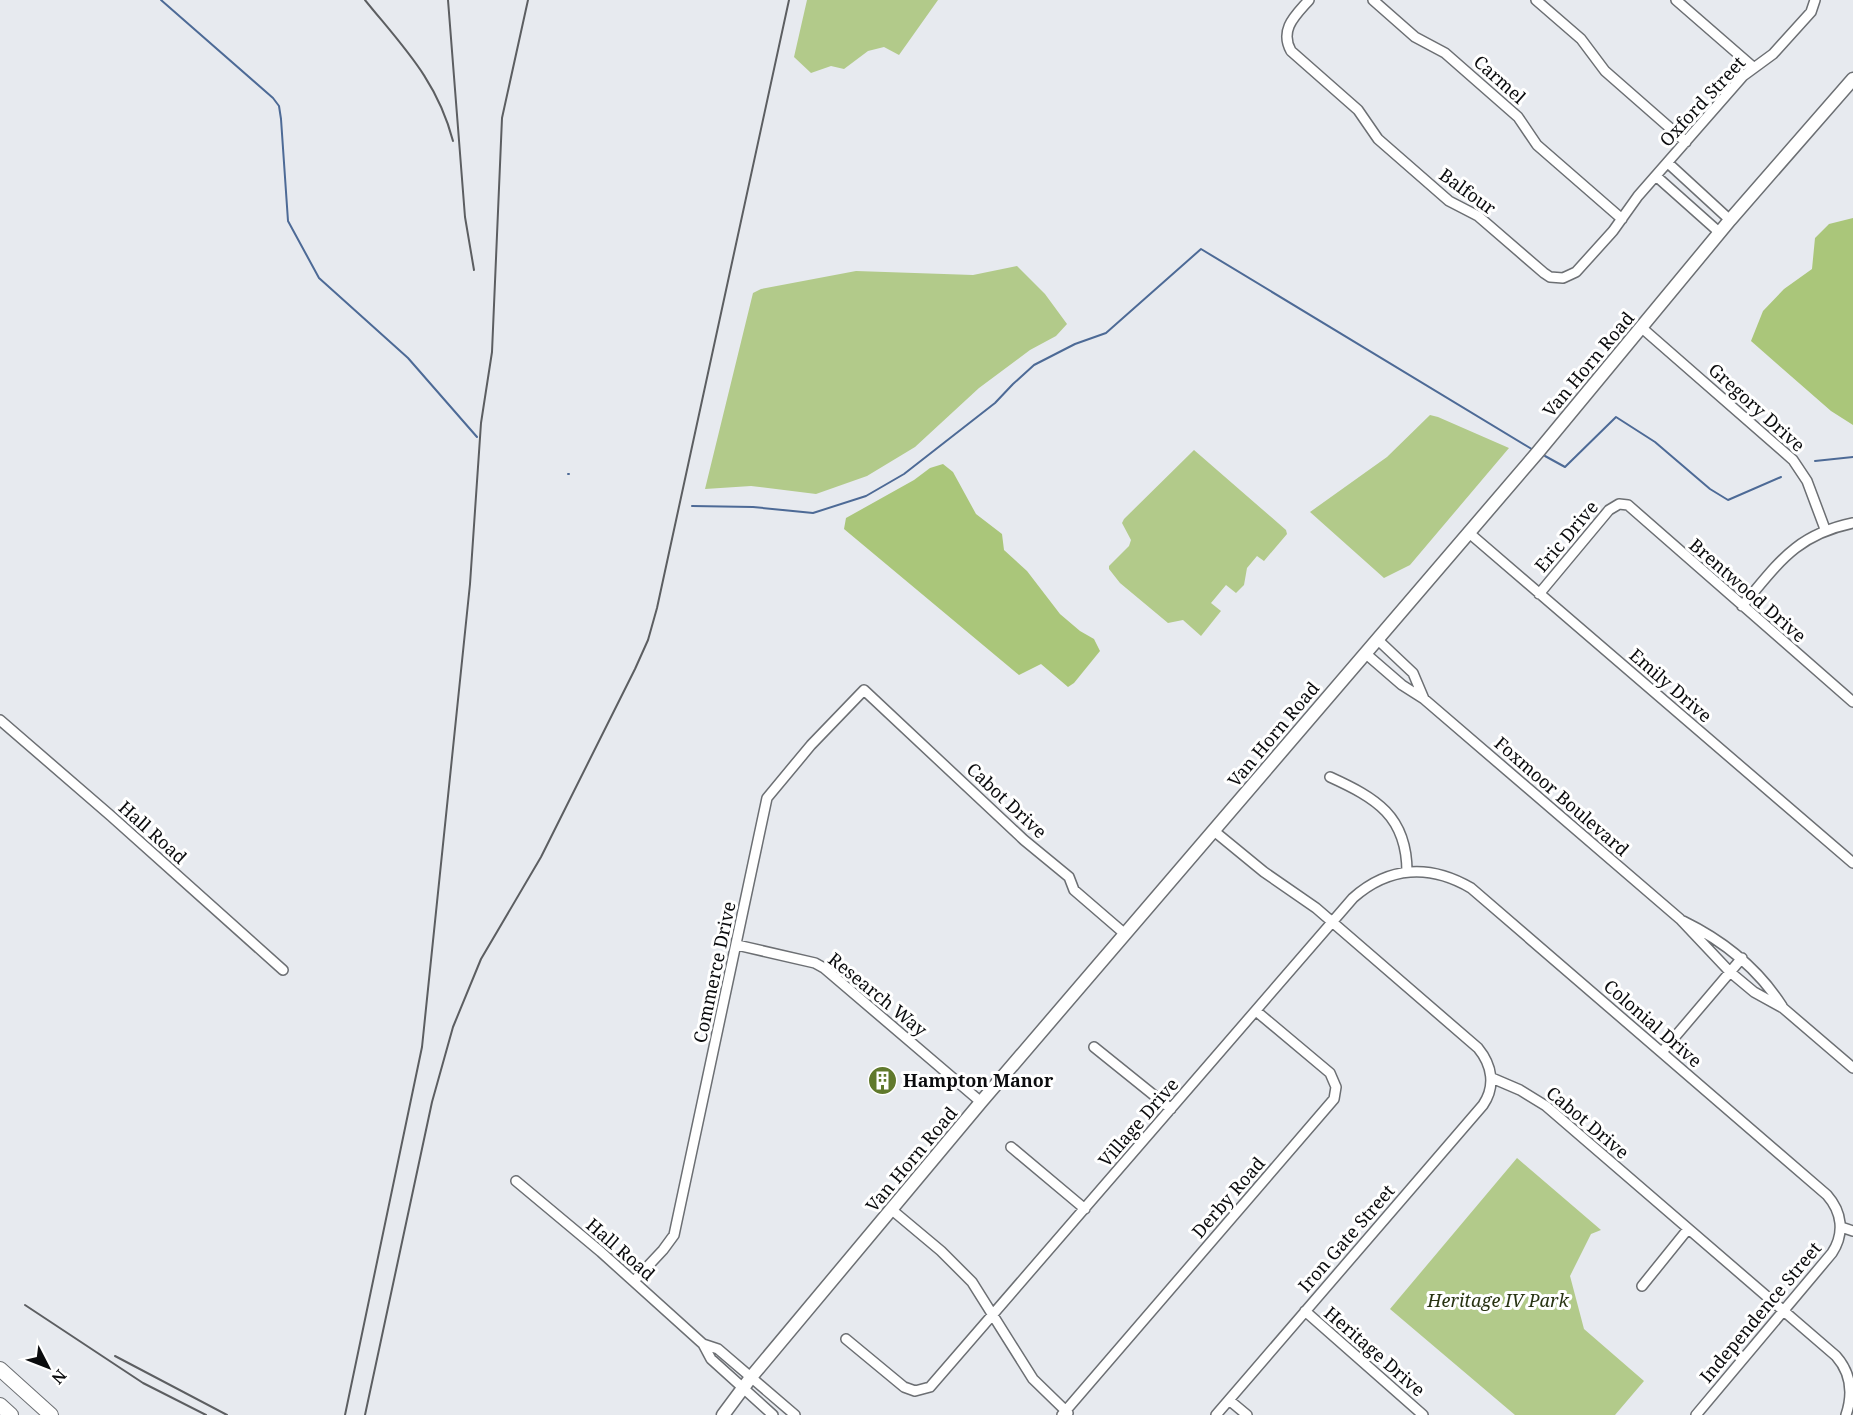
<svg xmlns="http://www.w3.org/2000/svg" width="1853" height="1415" font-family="'Noto Serif',serif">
<rect width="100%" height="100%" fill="#e7eaef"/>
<path fill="#b2ca8a" d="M807 0H938L899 55 884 47 868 51 844 69 831 66 811 73 794 57Z
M1017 266 1045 294 1067 324 1056 336 1030 350 979 388 915 447 867 476 816 494 751 486 705 489 753 293 761 289 856 271 973 275Z
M1430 415 1438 417 1509 448 1410 565 1384 578 1310 512 1387 457Z
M1194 450 1286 530 1287 534 1264 561 1257 556 1247 568 1244 585 1236 593 1226 585 1211 603 1221 611 1201 636 1183 620 1168 623 1120 583 1109 569V566L1129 546 1131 540 1122 523 1124 519Z
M1517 1158 1601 1230 1591 1234 1570 1276 1584 1329 1644 1381 1615 1415H1515L1390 1309Z"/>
<path fill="#aac67a" d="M1853 218V425L1831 411 1751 341 1763 311 1784 289 1812 269 1815 238 1829 224Z
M943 464 953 472 976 514 1002 534 1004 550 1027 571 1060 614 1080 631 1094 639 1100 651 1074 683 1068 687 1041 664 1019 675 844 529 846 518 914 480 930 468Z"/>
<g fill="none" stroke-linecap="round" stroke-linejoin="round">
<path stroke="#4d6a96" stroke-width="2" d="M161 0 273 98 279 106 281 119 288 221 319 278 408 358 477 437
M1545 456 1565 467 1616 417 1655 442 1710 489 1728 500 1781 477
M1815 461 1853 457
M568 474H569
M692 506 753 507 813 513 866 496 904 474 995 403 1013 384 1034 365 1075 344 1106 333 1201 249 1535 451"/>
<defs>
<path id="minor" d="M1309 0C1296 15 1279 29 1291 51L1358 110 1378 139 1449 201 1478 216 1544 273 1550 277 1563 278 1576 272 1613 231 1638 196 1743 76 1773 54 1811 12 1815 0
M1373 0 1415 37 1445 53 1518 117 1537 145 1622 219
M1536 0 1581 39 1605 71 1686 142
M1676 0 1753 67
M1668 163 1730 220
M1656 176 1720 233
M1642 328 1793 460 1807 481 1825 529
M1468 532 1853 863
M1539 594 1609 510 1619 504 1628 505 1853 702
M1742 606C1778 564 1795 535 1853 523
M1377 639 1413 673 1424 699
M1365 653 1402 685 1424 699 1680 919 1730 972 1754 992 1783 1008 1853 1068
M0 720 111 816 283 970
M1330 777C1376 798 1407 816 1407 872
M1214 831 1264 872 1316 908 1478 1048C1492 1065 1496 1086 1483 1105L1216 1415
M1683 921C1724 941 1757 967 1782 1006
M737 945 815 963 824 968 981 1102
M1094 1047 1171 1109
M1662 1052 1742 958
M1492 1078 1520 1090 1546 1106 1836 1356C1851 1373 1853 1394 1846 1415
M1011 1147 1085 1209
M516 1181 601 1252 703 1344 711 1359 773 1415
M892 1210 941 1251 972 1282 1033 1379 1068 1413
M1841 1227 1853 1231
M634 1281 663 1250 674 1235 767 798 811 745 864 690 1024 840 1069 877 1074 890 1125 934
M1642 1286 1688 1229
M1305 1311 1423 1415
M846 1339 904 1387 915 1391 930 1387 1353 898C1389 866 1430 864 1471 888L1827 1195C1842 1212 1845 1233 1832 1253L1696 1415
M703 1344 718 1349 795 1415
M1229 1400 1247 1415
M1062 1415 1334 1099 1336 1087 1330 1073 1256 1011"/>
<path id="major" d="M723 1415 752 1376 981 1102 1538 452 1730 220 1853 79"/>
<path id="highway" d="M0 1369 51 1415
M0 1405 11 1415"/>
</defs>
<use href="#minor" stroke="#6c6f73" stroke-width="12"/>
<use href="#major" stroke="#6c6f73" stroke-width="15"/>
<use href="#highway" stroke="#6c6f73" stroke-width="16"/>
<use href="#minor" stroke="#fff" stroke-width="9"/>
<use href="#major" stroke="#fff" stroke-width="12"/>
<use href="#highway" stroke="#fff" stroke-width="14"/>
<path stroke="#5c5e61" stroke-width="2" d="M365 0C403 47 437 80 453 141
M448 0 465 217 474 270
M25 1305 143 1383 206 1415
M115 1356 227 1415
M345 1415 422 1047 470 584 481 423 492 352 502 118 528 0
M365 1415 432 1102 453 1027 481 959 541 857 635 669 648 640 657 608 789 0"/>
</g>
<defs>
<symbol id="building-disc" viewBox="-11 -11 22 22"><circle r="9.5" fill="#60792c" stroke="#fff"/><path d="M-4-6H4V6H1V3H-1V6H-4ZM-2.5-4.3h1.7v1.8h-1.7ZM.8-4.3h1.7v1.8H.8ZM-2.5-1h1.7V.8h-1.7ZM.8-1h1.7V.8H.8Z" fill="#fff"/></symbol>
</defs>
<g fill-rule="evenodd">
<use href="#building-disc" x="866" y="1064" width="33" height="33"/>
</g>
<g text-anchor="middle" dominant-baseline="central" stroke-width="6" stroke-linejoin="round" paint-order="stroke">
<g font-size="18" fill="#0b0c0e" stroke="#fff">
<text transform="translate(1500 79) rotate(42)">Carmel</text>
<text transform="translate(1702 101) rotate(-47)">Oxford Street</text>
<text transform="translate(1468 191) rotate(36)">Balfour</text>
<text transform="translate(1588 364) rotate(-50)">Van Horn Road</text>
<text transform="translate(1757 407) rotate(42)">Gregory Drive</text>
<text transform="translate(1566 536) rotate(-50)">Eric Drive</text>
<text transform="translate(1748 590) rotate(41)">Brentwood Drive</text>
<text transform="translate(1671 685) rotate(41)">Emily Drive</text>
<text transform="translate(1273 734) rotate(-50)">Van Horn Road</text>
<text transform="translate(1562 796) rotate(41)">Foxmoor Boulevard</text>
<text transform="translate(1007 800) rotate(43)">Cabot Drive</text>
<text transform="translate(153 832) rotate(42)">Hall Road</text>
<text transform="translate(714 972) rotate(-78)">Commerce Drive</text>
<text transform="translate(878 994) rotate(39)">Research Way</text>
<text transform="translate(1653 1023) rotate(41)">Colonial Drive</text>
<text transform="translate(1138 1122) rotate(-49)">Village Drive</text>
<text transform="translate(1588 1122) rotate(40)">Cabot Drive</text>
<text transform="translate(911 1159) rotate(-50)">Van Horn Road</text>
<text transform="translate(1228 1197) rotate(-49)">Derby Road</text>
<text transform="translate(1346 1238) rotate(-49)">Iron Gate Street</text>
<text transform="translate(621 1249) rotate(41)">Hall Road</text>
<text transform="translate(1760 1312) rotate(-50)">Independence Street</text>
<text transform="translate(1375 1351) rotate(41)">Heritage Drive</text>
</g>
<g font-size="18" font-weight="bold" fill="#0b0c0e" stroke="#fff" text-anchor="start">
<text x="903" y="1080">Hampton Manor</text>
</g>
<g font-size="18" font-style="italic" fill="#283313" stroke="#fff">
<text x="1498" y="1300">Heritage IV Park</text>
</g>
</g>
<g transform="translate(48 1367) rotate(132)" stroke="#ffffff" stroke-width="4.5" paint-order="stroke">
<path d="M0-4.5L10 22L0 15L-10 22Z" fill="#0b0c0e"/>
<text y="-9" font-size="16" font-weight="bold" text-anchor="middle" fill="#0b0c0e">N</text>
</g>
</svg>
